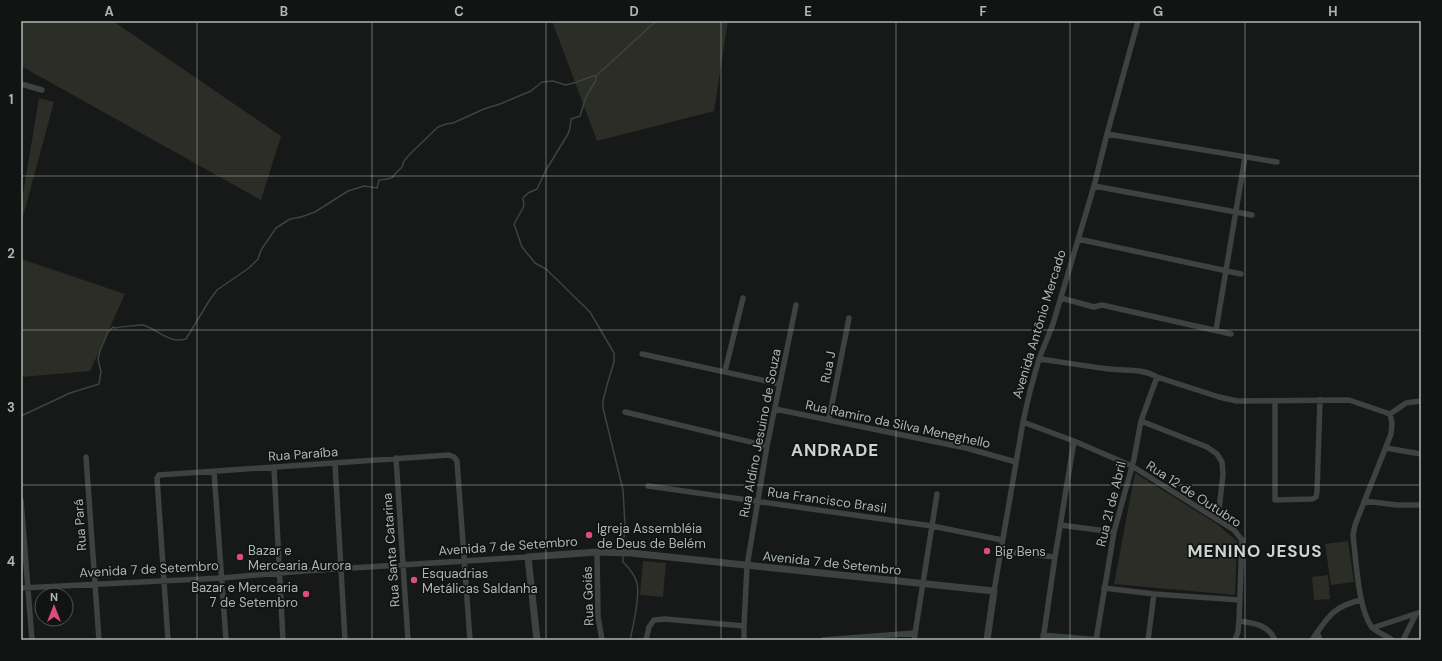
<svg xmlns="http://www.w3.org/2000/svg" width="1442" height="661" font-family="'DM Sans',sans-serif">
<rect width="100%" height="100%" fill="#171919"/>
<path fill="#2c2d26" d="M21 21H113L281 136 261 200 21 66Z
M552 21H728L714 111 597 141Z
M39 98 54 102 21 224V206Z
M21 259 125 294 90 371 21 377Z
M1135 473 1217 524 1237 541 1235 595 1114 584Z
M1348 541 1354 582 1331 585 1325 544Z
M643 561 666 563 663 597 640 595Z
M1328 575 1330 599 1314 600 1312 577Z"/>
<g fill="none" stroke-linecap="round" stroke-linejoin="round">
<path stroke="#38463e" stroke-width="1.5" d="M596 76V80L586 97 580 116 571 119 570 128 568 134 546 170 537 189 528 193 523 198 524 206 514 224 522 247 535 263 546 269 590 312 614 353V362L607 385 603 401V408L623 490 625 525 623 550
M596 76 656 21
M21 416 70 393 99 384 101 372 98 359 100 351 108 332 113 327 115 328C119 327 139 325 143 325 158 329 168 344 186 339L209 301 217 290 249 268 258 259 261 250 276 228 290 219 301 217 315 212 348 191 364 186 377 188 379 180 388 179 393 177 395 174 402 167 404 161 410 154 438 127 446 124 453 123 484 109 500 104 531 91 542 82 553 81 566 85 577 82 593 76H596
M623 554V562C629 568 635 575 637 583 640 596 633 627 630 640"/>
<path stroke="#3e4241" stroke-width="5.5" d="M21 84 42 90
M1107 134 1277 162
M1094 186 1252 215
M1078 239 1241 274
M1061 298 1094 307 1102 305 1231 334
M1216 330 1245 157
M642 354 780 384
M1039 359C1062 362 1085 366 1109 369 1126 371 1142 368 1157 377L1219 397 1237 401 1349 400 1390 414 1406 403 1421 401
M725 371 743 298
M1275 401V500L1312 499 1316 497 1317 492 1320 400
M775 409 966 448 1016 462
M625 412 767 446
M1390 414 1392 423 1391 434 1355 525 1353 535C1356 559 1358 607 1371 626 1375 632 1386 635 1392 640
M829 419 849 318
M1141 421 1207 447 1217 454 1222 462 1223 474 1218 519
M1023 422 1074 441 1132 466 1234 530 1242 540 1239 621 1238 632 1235 640
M1386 448 1421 454
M86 457 99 640
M396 458 408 640
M335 463 345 640
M274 467 283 640
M214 471 226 640
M648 486 932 526 1002 540
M21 500 32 640
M1364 501 1397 505H1421
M1060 525 1114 532
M1001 551 1055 557
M597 552 598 617 602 640
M21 588 222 578 304 571 528 557
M1104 588 1154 594 1240 600
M994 591 1023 422 1030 391 1039 359 1053 324 1094 186 1107 134 1138 21
M1239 621C1254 623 1269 625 1275 640
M1372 628 1421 612
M1317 632 1320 640
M1043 635 1099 640
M168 640 157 478 159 475 449 455 454 457 457 461 470 640
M646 640 649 627 654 620 665 619 744 626
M744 640V626L747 566 767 446 796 305
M823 640 915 633
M914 640 937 494
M1043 640 1055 557 1074 441
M1096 640 1114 532 1134 459 1141 421 1157 377
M1148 640 1154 594
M1312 640C1328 617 1332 607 1361 600
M1403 640 1416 614"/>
<path stroke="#3e4241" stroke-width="7" d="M537 640 528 557 597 552 631 553 994 591 987 640"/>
</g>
<path fill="none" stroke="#abb7b3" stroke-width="1" stroke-opacity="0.55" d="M197 21V640M372 21V640M546 21V640M721 21V640M896 21V640M1070 21V640M1245 21V640M21 176H1421M21 330H1421M21 485H1421"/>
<g fill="#db4d7e" stroke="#121414" stroke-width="1.5">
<circle cx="589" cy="535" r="4"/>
<circle cx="987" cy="551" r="4"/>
<circle cx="240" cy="557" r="4"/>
<circle cx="414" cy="580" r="4"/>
<circle cx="306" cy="594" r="4"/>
</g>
<g text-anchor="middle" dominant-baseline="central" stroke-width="3.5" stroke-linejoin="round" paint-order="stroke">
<g font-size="13" fill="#abb7b3" stroke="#121414">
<text transform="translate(1039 324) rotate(-73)">Avenida Antônio Mercado</text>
<text transform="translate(828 367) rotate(-79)">Rua J</text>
<text transform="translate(898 424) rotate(12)">Rua Ramiro da Silva Meneghello</text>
<text transform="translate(760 433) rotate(-79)">Rua Aldino Jesuino de Souza</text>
<text transform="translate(303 454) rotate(-4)">Rua Paraíba</text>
<text transform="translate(1194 494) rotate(33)">Rua 12 de Outubro</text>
<text transform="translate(827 500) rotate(8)">Rua Francisco Brasil</text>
<text transform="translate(1111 504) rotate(-76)">Rua 21 de Abril</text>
<text transform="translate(80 525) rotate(-94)">Rua Pará</text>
<text transform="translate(508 546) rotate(-4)">Avenida 7 de Setembro</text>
<text transform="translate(391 550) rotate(-94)">Rua Santa Catarina</text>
<text transform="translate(832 563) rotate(6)">Avenida 7 de Setembro</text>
<text transform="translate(149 569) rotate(-3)">Avenida 7 de Setembro</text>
<text transform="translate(588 596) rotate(-92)">Rua Goiás</text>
</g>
<g font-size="13" fill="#abb7b3" stroke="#121414" text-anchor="start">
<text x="597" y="528">Igreja Assembléia<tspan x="597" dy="15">de Deus de Belém</tspan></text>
<text x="248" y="550">Bazar e<tspan x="248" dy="15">Mercearia Aurora</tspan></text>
<text x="995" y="551">Big Bens</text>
<text x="422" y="573">Esquadrias<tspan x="422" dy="15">Metálicas Saldanha</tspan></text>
<text x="298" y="587" text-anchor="end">Bazar e Mercearia<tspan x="298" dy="15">7 de Setembro</tspan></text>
</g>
<g font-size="17" font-weight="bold" letter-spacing="1" fill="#cbd4d1" stroke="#121414">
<text x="835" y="450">ANDRADE</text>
<text x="1255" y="551">MENINO JESUS</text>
</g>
</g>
<rect width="1442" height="661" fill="none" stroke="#121414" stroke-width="44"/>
<g transform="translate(54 607)"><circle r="19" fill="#121414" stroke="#4f5554"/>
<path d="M0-3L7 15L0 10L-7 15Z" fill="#db4d7e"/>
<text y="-6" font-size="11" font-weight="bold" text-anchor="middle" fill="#abb7b3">N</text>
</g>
<rect x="22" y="22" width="1398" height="617" fill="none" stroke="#abb7b3" stroke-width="1.5"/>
<g font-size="13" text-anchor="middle" font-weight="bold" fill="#abb7b3">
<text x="109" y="16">A</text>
<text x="284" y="16">B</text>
<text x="459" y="16">C</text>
<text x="634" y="16">D</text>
<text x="808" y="16">E</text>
<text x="983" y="16">F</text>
<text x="1158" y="16">G</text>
<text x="1333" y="16">H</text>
<text x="11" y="104">1</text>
<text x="11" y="258">2</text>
<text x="11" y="412">3</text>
<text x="11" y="566">4</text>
</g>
</svg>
